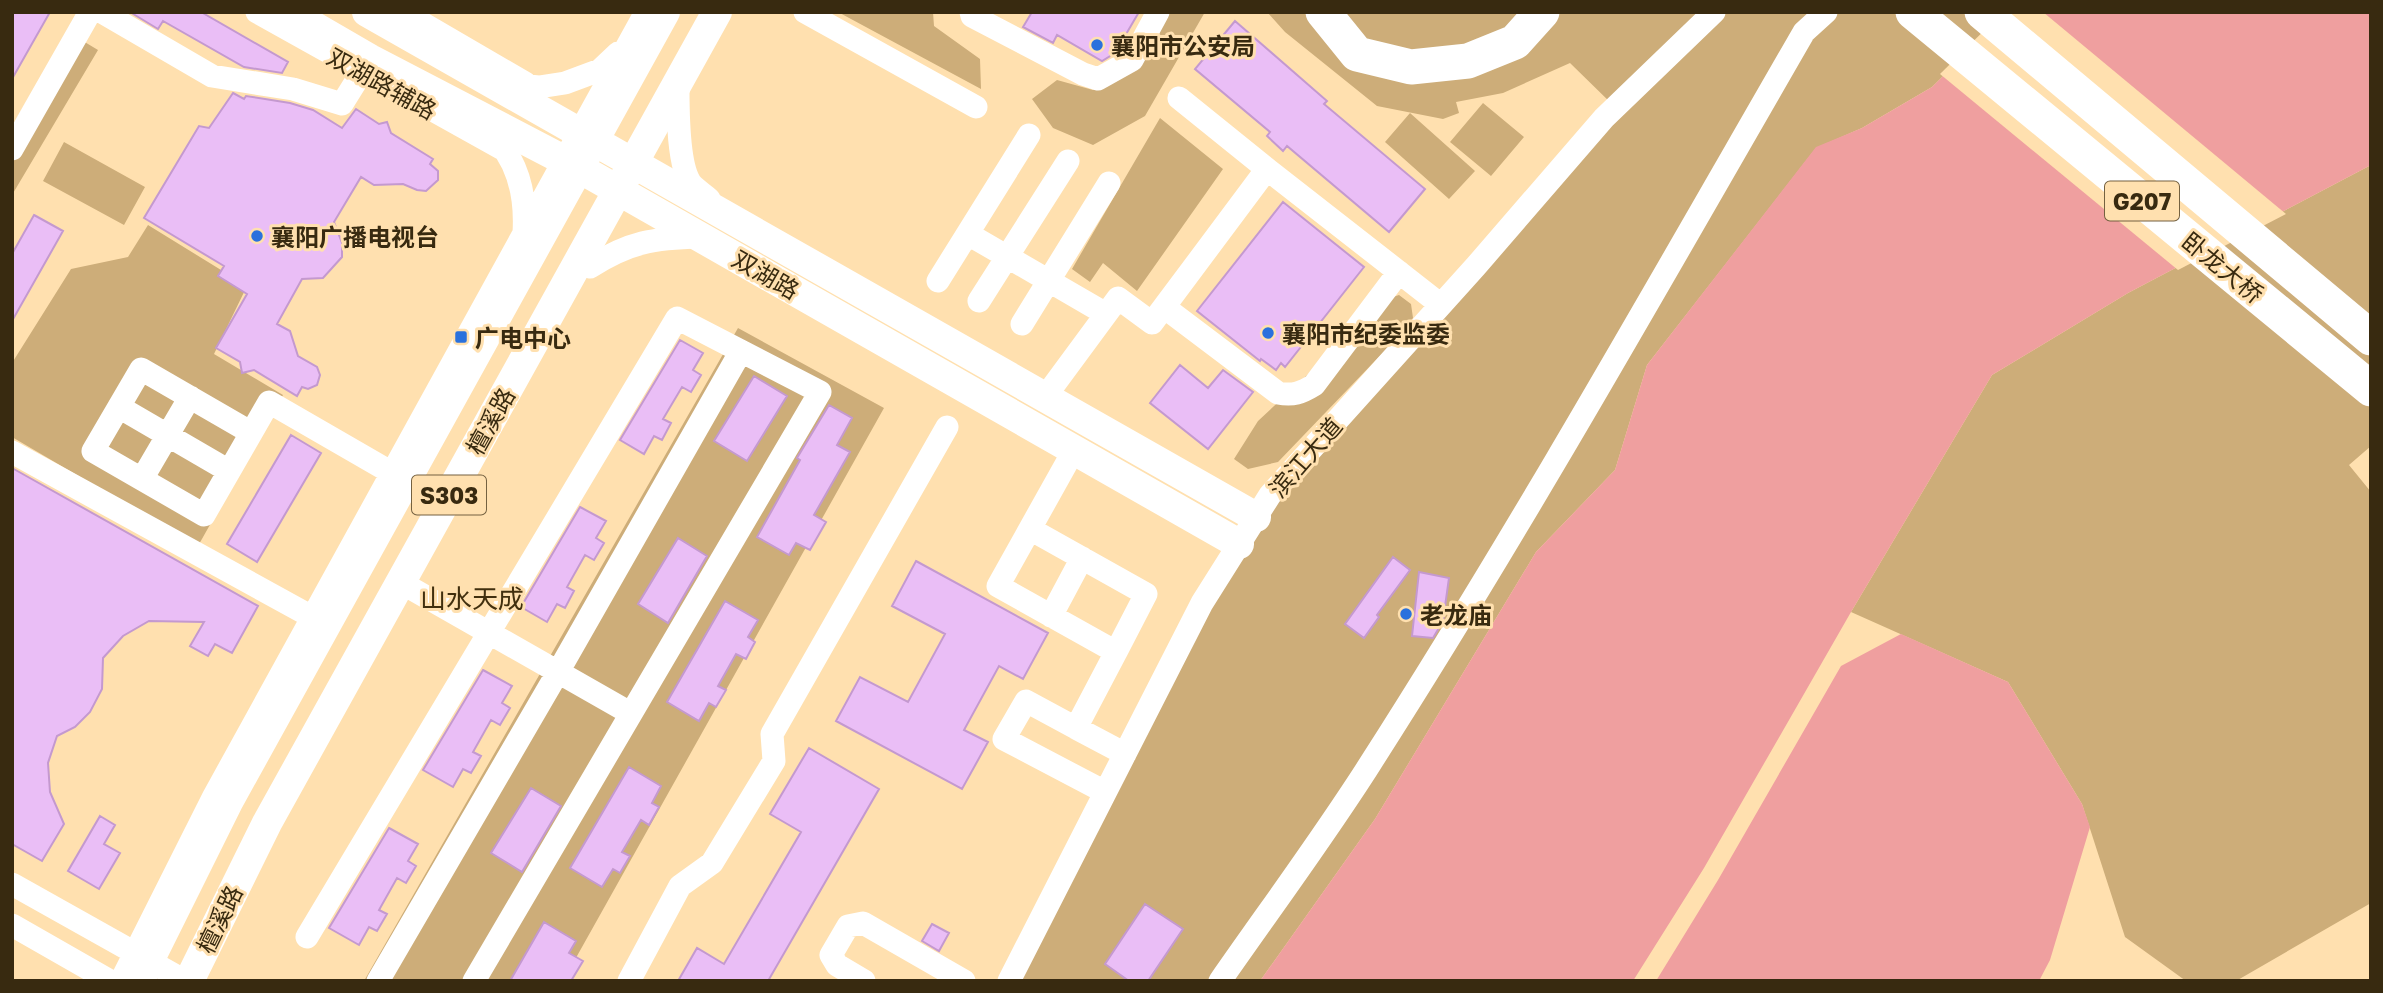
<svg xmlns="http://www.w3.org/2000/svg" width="2383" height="993" font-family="'Golos Text','Noto Sans SC',sans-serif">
<rect width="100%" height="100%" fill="#ffe0af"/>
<path fill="#cdad79" d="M838 12H933L934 26 980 59 981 89Z
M1169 12H1205L1145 116 1093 145 1053 128 1032 99 1057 80 1093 90 1120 76Z
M1267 12H2008L1932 87 1862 128 1816 148 1647 365 1615 470 1536 552 1375 819 1260 981H1009L1256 517 1615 107 1570 63 1503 93 1456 102 1459 113 1443 119 1377 106 1285 32Z
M68 32 98 50 12 195V126Z
M1483 103 1524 137 1491 176 1450 142Z
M1410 113 1475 171 1449 199 1385 142Z
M1160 118 1223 169 1137 291 1103 263 1090 282 1072 269Z
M64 142 145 187 124 225 43 181Z
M2371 165V446L2349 465 2371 492V903L2236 981H2186L2125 937 2082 804 2008 682 1851 612 1992 375 2128 293Z
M148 225 247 286 214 354 283 395 198 546 12 437V363L71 269 128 257Z
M1399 295 1411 304 1413 318 1398 337 1278 462 1248 469 1234 459 1258 421 1390 298Z
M738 328 884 408 563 981H364Z"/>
<path fill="#ef9f9f" d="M2008 12H2371V165L2128 293 1992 375 1851 612 1704 868 1633 981H1260L1375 819 1536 552 1615 470 1647 365 1816 147 1862 128 1932 87Z
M1901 634 2008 682 2082 804 2090 827 2050 960 2039 981H1656L1718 880 1841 666Z"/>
<path fill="#ffe0af" d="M2003 12H2043L2286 214 2178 270 1940 74Z"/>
<path fill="#eabef6" stroke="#c499cf" stroke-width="2" d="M12 12H50L12 79Z
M130 12H201L288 62 282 73 244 67 163 21 158 29Z
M1032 12H1139L1115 53 1102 61 1057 35 1053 43 1023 27Z
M1235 21 1327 101 1324 104 1425 189 1389 232 1287 146 1283 151 1267 136 1270 132 1195 69Z
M233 93 244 99 246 96 290 103 313 110 342 128 356 109 379 124 387 122 391 133 433 159 430 164 438 171V180L426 191 417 190 403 184 374 185 361 177 334 222 342 243V257L323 278 302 279 277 324 290 331 298 356 317 367 320 375 317 385 308 389 302 387 297 396 254 370 242 373 240 362 216 348 247 294 218 276 224 266 144 218 199 126 209 128Z
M1283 202 1364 267 1285 367 1281 363 1276 370 1261 359 1260 361 1197 311Z
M34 215 63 231 12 321V254Z
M680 340 703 353 693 370 701 375 691 392 682 387 663 419 671 423 662 440 654 436 644 454 620 440Z
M1180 365 1208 388 1223 370 1253 392 1208 449 1150 403Z
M754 376 787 396 747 461 714 441Z
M829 405 852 418 837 445 850 452 814 515 826 522 810 550 796 543 789 555 757 537 800 460 797 458Z
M291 435 321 453 257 562 227 544Z
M12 468 258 606 232 653 215 644 208 656 190 646 204 622 149 621 123 636 103 658 102 689 90 712 75 727 57 736 48 763 50 792 64 824 42 861 12 844Z
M580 507 606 521 596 538 604 543 594 560 585 555 567 587 574 591 565 608 557 604 547 622 521 607Z
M678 538 707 556 668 623 638 604Z
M1393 557 1410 570 1377 615 1379 617 1364 638 1345 624Z
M916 561 1048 633 1023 679 999 666 964 730 988 742 962 789 836 721 860 677 908 702 945 634 892 606Z
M1419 572 1449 578 1443 621 1433 638 1412 636Z
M725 601 758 620 748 637 755 642 746 659 736 654 718 686 726 690 716 707 709 703 699 721 667 702Z
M483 670 512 686 502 703 510 708 500 725 491 720 473 752 481 756 471 773 463 769 453 787 423 770Z
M809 748 879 789 768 981H678L697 948 724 964 801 832 770 814Z
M629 767 661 786 652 803 659 807 649 825 641 820 622 852 630 856 620 873 613 869 602 887 570 868Z
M531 788 561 806 522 872 491 853Z
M100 816 115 825 104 844 120 853 99 889 68 871Z
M389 828 418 844 408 861 416 866 406 883 397 878 379 910 387 914 377 931 369 927 359 945 329 928Z
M1145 904 1183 929 1148 981H1129L1105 964Z
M544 922 576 941 569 953 583 961 571 981H510Z
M932 924 949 933 939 951 922 941Z"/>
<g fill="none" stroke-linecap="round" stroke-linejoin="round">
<path stroke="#fff" stroke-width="23" d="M102 12 212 76 293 89 342 104 370 59
M257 12 508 152
M403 12 525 83
M805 12 976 107
M971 12 972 16 1083 74 1098 79 1132 60 1158 12
M678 82C678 106 677 167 692 185 697 190 703 194 709 199
M497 83 539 87 565 83 600 70 618 53
M1179 98 1267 169
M498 141C520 167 526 200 524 233
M12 149 90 12
M968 234 1106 314
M590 267C629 242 654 238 700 237
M938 281 1029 135
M979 301 1068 161
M1164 307 1278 393C1293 396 1301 393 1314 385L1399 272
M1022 324 1109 183
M1045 397 1118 298 1152 323 1267 169 1441 305
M119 407 229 471
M250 432 141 369 93 451 204 515 269 402 392 473
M1074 450 998 586 1116 652 1076 728 1026 701 1004 739 1105 792
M12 452 323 623
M142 479 190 397
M1030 529 1146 594 1116 652
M400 582 630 713
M1051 616 1082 558
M1076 728 1125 754
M12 884 185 981
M12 925 110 981
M307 937 677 318 820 392 474 981
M121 981 214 796 646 12
M378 981 558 672 741 351
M629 981 680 886 712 863 774 761 772 734 947 427
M864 981 837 965 831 955 848 926 863 923 964 981
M1009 981 1202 603 1270 495 1476 266 1604 118 1714 12
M1220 981C1270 909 1323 838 1370 764 1523 525 1662 278 1804 32L1826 12"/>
<path stroke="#fff" stroke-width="30" d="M289 12 370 59 579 168 1239 544
M367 12 1256 517
M139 981 228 802 665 12
M189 981 267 823 717 12"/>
<path stroke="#fff" stroke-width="35" d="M1323 12 1357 54 1411 67 1468 61 1515 42 1542 12
M1913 12 2371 389
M1982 12 2371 338"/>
</g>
<g fill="#2a71dd" stroke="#ffe0af" stroke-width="2.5">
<circle cx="1097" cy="45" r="7"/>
<circle cx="257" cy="236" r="7"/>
<circle cx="1268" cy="333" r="7"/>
<rect x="454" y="330" width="14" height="14" rx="3.5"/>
<circle cx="1406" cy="614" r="7"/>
</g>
<g text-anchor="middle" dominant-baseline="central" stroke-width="6" stroke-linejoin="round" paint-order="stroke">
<g fill="#ffe0af" stroke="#746140" stroke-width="2">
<rect x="2105" y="181.5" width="74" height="39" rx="5"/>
<rect x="412" y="475.5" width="74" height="39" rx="5"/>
</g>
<g font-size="23" font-weight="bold" fill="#382a10">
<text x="2142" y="201">G207</text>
<text x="449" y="495">S303</text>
</g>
<g font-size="24" font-weight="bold" fill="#382a10" stroke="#ffe0af" text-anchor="start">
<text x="1111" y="45">襄阳市公安局</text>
<text x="271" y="236">襄阳广播电视台</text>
<text x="1282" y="333">襄阳市纪委监委</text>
<text x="475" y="337">广电中心</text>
<text x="1420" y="614">老龙庙</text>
</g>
<g font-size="24" fill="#382a10" stroke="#ffe0af">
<text transform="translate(382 83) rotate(29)">双湖路辅路</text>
<text transform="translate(2223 267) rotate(39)">卧龙大桥</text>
<text transform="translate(766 274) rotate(30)">双湖路</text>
<text transform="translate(490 421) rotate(-61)">檀溪路</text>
<text transform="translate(1305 457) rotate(-49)">滨江大道</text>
<text transform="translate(219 919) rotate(-64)">檀溪路</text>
</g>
<g font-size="26" fill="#412f0e" stroke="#ffe0af">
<text x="472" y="598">山水天成</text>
</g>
</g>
<rect width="2383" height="993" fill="none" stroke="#382a10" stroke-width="28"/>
</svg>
